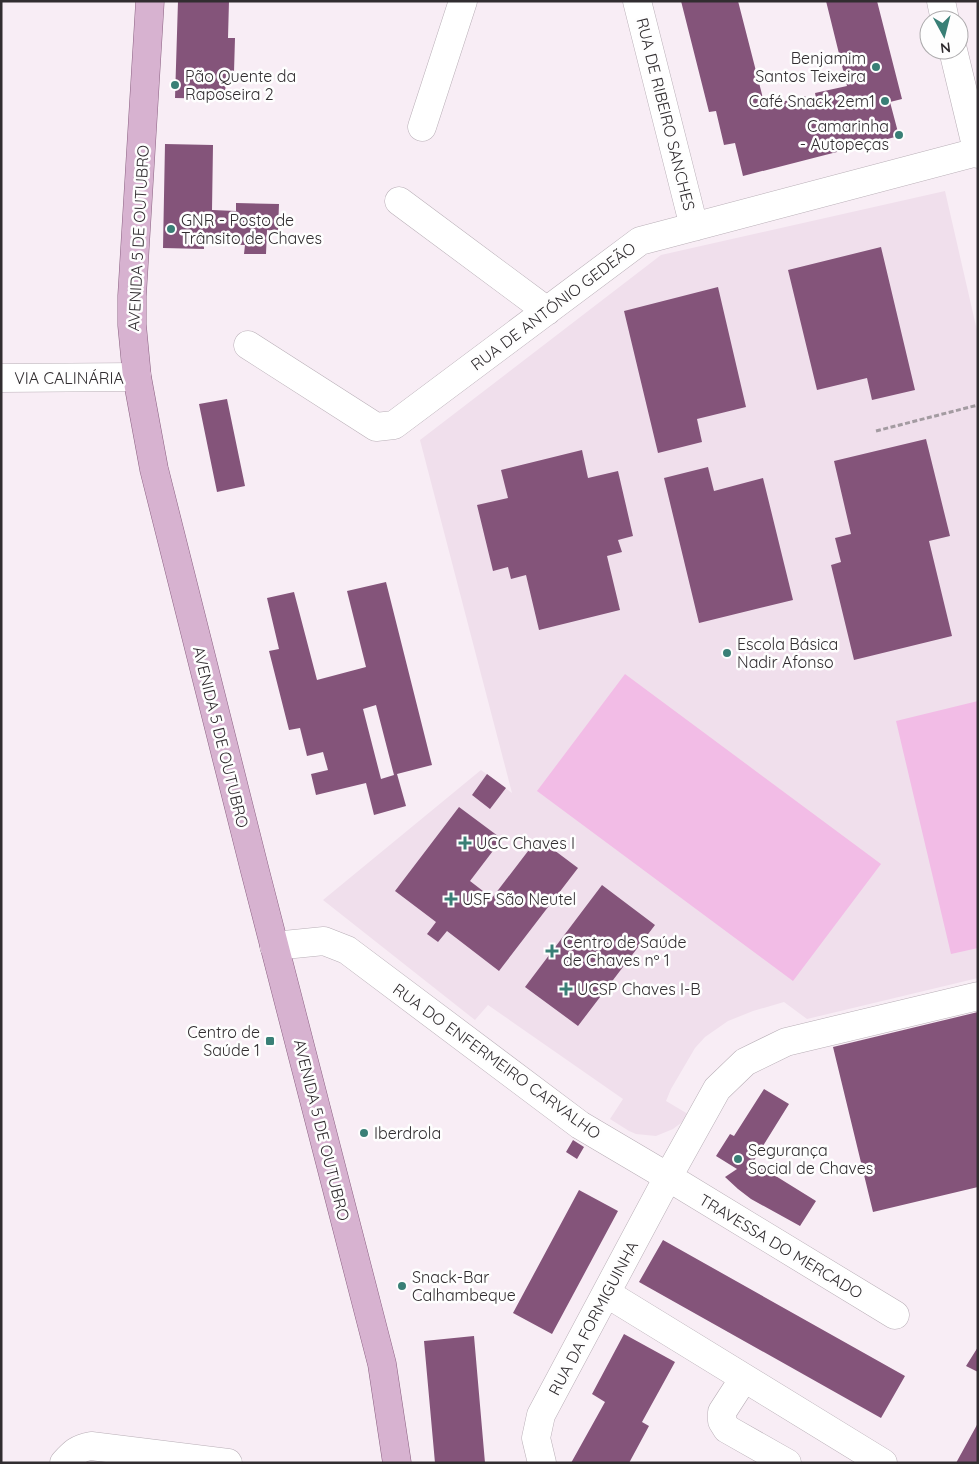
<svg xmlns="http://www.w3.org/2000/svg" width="979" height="1464" font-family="Quicksand,sans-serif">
<rect width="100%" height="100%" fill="#f8edf5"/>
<path fill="#f0dfec" d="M945 191 978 335V978L807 1019 784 1002 753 1011 728 1021 705 1037 695 1048 671 1089 666 1101 688 1114 681 1123 673 1129 656 1136 636 1134 629 1131 610 1119 623 1099 488 1005 475 1020 323 900 481 770 512 793 420 440 661 255Z"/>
<path fill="#f2bce6" d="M625 674 881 864 793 981 537 791Z
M978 701V948L951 954 896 721Z"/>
<path fill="#84547a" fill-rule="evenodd" d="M178 1H229L228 38H235L234 72H226L225 99 175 98Z
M681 1H738L766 110 782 106 781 102 805 96 807 100 816 98 815 93 847 86 826 1H877L902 99 890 102 899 136 743 176 735 143 724 145 716 111 709 112Z
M165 144 213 145 212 210 236 211V203L279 204 278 231 267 230 266 254H244L245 245 204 244V249L163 248Z
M881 247 915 390 872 400 867 378 817 390 788 270Z
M718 287 746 407 697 419 702 442 658 453 624 311Z
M227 399 245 486 217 492 199 404Z
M926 439 950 536 929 541 952 636 854 660 831 565 841 562 835 538 851 534 834 461Z
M582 450 588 478 618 471 633 536 618 540 622 552 607 556 620 610 539 630 526 575 511 579 508 567 493 571 477 505 508 498 501 470Z
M708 467 714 491 763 478 793 600 699 623 664 478Z
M386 582 432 765 397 774 406 806 374 815 366 783 316 795 311 774 328 770 323 752 307 756 300 728 289 730 269 651 279 649 267 598 294 592 317 680 366 667 347 591ZM376 705 394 775 381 779 363 709Z
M487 774 506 788 490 809 472 795Z
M459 807 502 839 470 881 492 898 538 838 578 868 499 971 447 931 438 942 427 934 436 922 395 891Z
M602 885 655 925 578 1026 525 987Z
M978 1012V1187L873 1212 833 1047Z
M764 1089 789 1104 753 1162 816 1201 800 1226 751 1199 738 1189 725 1177 737 1169 716 1156 730 1134 734 1136Z
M573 1140 584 1147 577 1159 566 1152Z
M579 1190 618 1211 552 1334 513 1313Z
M663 1240 905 1376 881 1418 639 1282Z
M624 1334 675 1362 642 1422 649 1426 629 1463H571L605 1402 592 1394Z
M474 1336 485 1463H435L424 1341Z
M978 1347V1372L966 1366Z
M978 1423V1463H956Z"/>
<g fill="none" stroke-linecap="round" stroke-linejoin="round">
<defs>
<path id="minor" d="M637 1 694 227
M941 1 945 20
M953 50 978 154
M422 127 463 1
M399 201 547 311
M248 345 376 427 394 425 640 241 977 152
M1 378 137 377
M274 946 324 941 347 950 580 1125 668 1177 717 1089 745 1062 786 1042 978 996
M606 1293 883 1463
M744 1378 722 1412V1421L727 1429 787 1463
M64 1463C73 1453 78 1448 91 1446L228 1463
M542 1463 536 1438 541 1415 668 1177 895 1315"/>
<path id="major" d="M150 1 132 296V325L137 377 154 469 255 871 382 1364 397 1463"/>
</defs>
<use href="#minor" stroke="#b9afb7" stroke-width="29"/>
<use href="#major" stroke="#8c6283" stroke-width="29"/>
<path stroke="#a39ba1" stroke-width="3" stroke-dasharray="5 2.5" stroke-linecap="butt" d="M876 431 978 405"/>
<use href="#minor" stroke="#fff" stroke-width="28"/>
<use href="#major" stroke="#d7b2d0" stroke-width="28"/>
</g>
<g fill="#397f76" stroke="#fefefe" stroke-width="2">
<circle cx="876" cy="67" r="5"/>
<circle cx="175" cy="85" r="5"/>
<circle cx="885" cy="101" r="5"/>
<circle cx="899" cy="135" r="5"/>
<circle cx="171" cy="229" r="5"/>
<circle cx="727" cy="653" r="5"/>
<path d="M462.5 835.5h5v5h5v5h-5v5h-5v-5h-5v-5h5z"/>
<path d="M448.5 891.5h5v5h5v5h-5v5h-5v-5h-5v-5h5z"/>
<path d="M549.5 943.5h5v5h5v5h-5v5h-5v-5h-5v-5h5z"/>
<path d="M563.5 981.5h5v5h5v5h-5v5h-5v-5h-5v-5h5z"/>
<rect x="265" y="1036" width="10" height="10" rx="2.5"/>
<circle cx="364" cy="1133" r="5"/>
<circle cx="738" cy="1159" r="5"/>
<circle cx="402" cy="1286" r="5"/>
</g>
<g text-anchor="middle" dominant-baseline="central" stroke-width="5" stroke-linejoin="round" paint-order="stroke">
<g font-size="16" fill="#312d30" stroke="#fefefe" text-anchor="start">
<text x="866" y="58" text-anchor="end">Benjamim<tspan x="866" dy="18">Santos Teixeira</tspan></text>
<text x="185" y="76">Pão Quente da<tspan x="185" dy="18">Raposeira 2</tspan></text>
<text x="875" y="101" text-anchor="end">Café Snack 2em1</text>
<text x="889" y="126" text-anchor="end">Camarinha<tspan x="889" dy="18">- Autopeças</tspan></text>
<text x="181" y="220">GNR - Posto de<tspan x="181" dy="18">Trânsito de Chaves</tspan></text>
<text x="737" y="644">Escola Básica<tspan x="737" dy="18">Nadir Afonso</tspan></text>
<text x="476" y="843">UCC Chaves I</text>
<text x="462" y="899">USF São Neutel</text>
<text x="563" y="942">Centro de Saúde<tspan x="563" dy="18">de Chaves nº 1</tspan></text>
<text x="577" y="989">UCSP Chaves I-B</text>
<text x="260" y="1032" text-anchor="end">Centro de<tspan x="260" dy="18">Saúde 1</tspan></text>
<text x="374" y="1133">Iberdrola</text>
<text x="748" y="1150">Segurança<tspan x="748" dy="18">Social de Chaves</tspan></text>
<text x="412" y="1277">Snack-Bar<tspan x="412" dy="18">Calhambeque</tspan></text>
</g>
<g font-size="16" fill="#312d30" stroke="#fefefe">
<text transform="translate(666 114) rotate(76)">RUA DE RIBEIRO SANCHES</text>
<text transform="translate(138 238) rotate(-87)">AVENIDA 5 DE OUTUBRO</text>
<text transform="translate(553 306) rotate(-37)">RUA DE ANTÓNIO GEDEÃO</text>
<text x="69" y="378">VIA CALINÁRIA</text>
<text transform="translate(221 737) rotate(76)">AVENIDA 5 DE OUTUBRO</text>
<text transform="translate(497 1061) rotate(36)">RUA DO ENFERMEIRO CARVALHO</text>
<text transform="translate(322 1130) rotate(76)">AVENIDA 5 DE OUTUBRO</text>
<text transform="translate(781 1246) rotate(31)">TRAVESSA DO MERCADO</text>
<text transform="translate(593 1318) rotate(-62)">RUA DA FORMIGUINHA</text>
</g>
</g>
<rect width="979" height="1464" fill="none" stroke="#312d30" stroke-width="5"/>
<g transform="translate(944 35) rotate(173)"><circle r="24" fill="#fefefe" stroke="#acaaac"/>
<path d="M0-4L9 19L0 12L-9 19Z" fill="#397f76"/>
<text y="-8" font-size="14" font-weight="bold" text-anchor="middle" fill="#312d30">N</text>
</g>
</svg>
